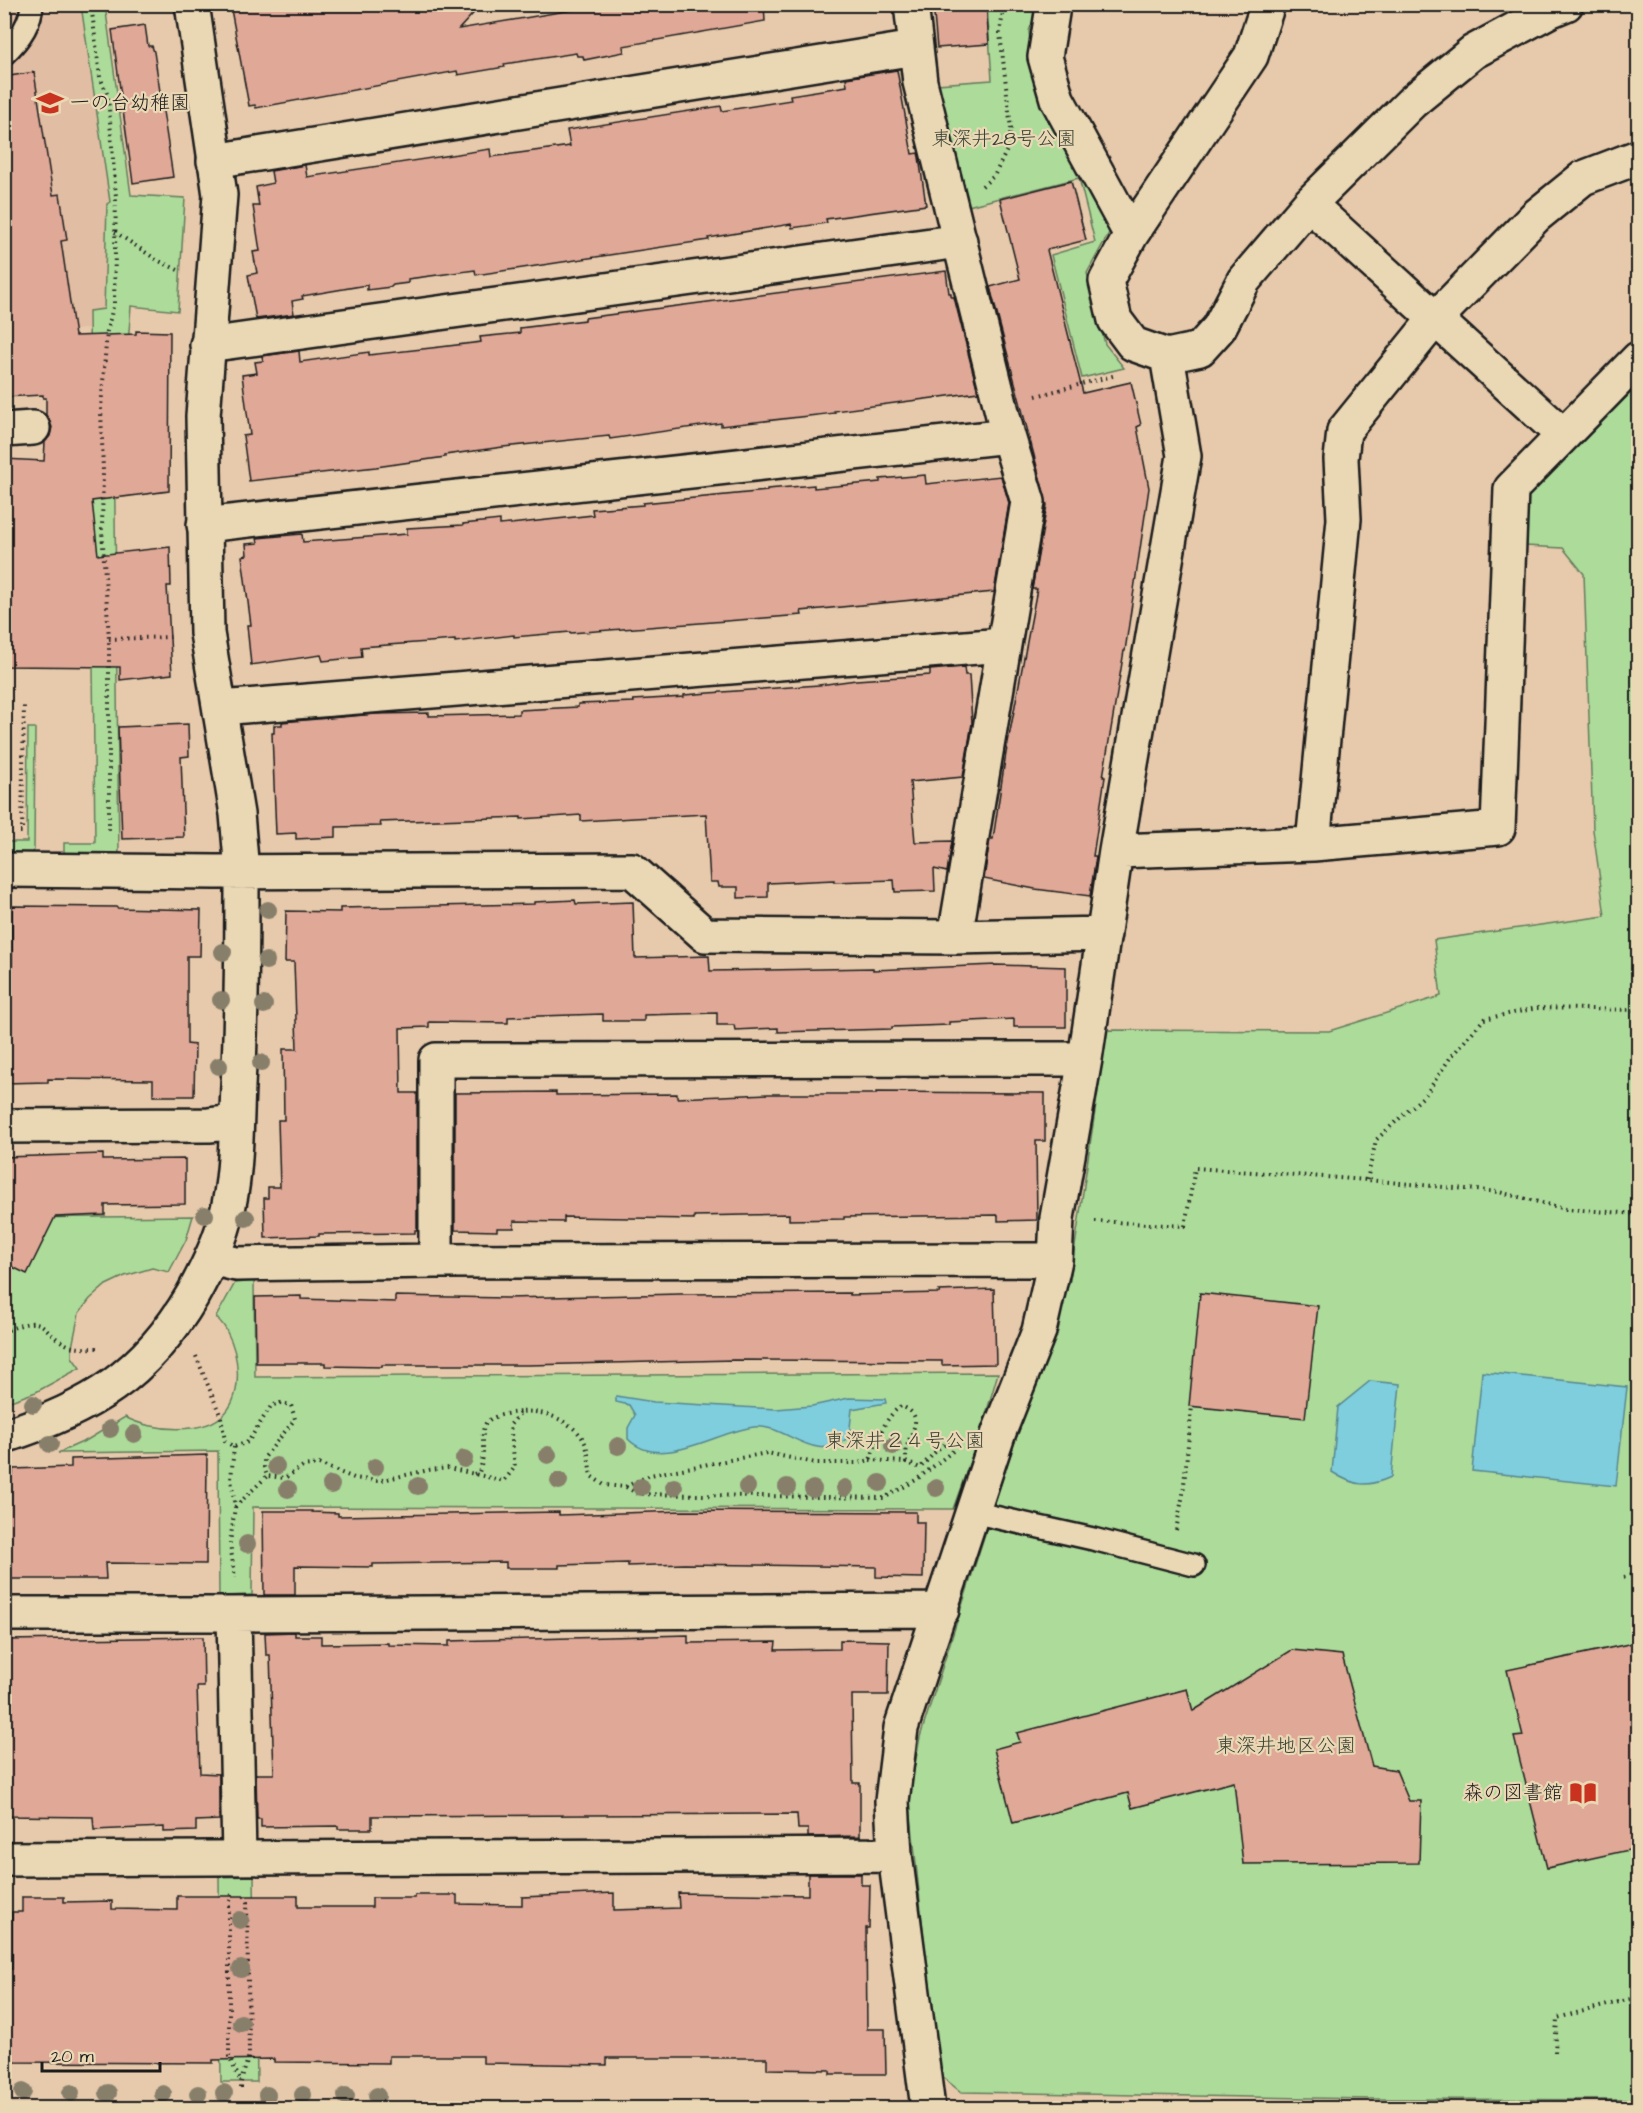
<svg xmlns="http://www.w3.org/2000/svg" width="1643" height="2113" font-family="'Architects Daughter','Klee One',sans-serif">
<rect width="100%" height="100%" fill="#e7caac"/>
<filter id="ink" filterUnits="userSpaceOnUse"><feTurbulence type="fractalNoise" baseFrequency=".0167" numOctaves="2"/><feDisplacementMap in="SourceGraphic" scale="12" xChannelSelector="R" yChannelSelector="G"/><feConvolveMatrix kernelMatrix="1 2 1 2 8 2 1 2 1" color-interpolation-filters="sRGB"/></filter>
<g filter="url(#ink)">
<path fill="#e1bda3" d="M5 5H81L110 202 107 204 104 309 90 311V328L5 341Z"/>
<path fill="#addb9a" stroke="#647c5b" stroke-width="1.5" d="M81 5H105L131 195 185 198 178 311 131 306 128 344 113 345 119 854 64 853V843H95L89 311 104 309 107 204 110 202Z
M987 5H1036L1037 11 1029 31 1033 79 1110 231 1087 273 1105 344 1124 368 1082 378 1051 255 1095 242 1079 178 968 206 937 84 992 80Z
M1638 385V2100L1370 2099 961 2092 940 2075 928 1978 909 1797 920 1737 1007 1465 1070 1280 1107 1030 1329 1031 1441 996 1434 940 1605 916 1593 830 1584 574 1563 548 1525 546 1526 499Z
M28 728H35L34 850 31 853H5V842H27Z
M193 1216 186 1240 169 1272 152 1268 125 1276 106 1285 90 1299 79 1313 72 1347V1357L80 1368 36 1392 5 1403 4 1218Z
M254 1281 255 1377 998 1373 982 1428 953 1509 253 1507 252 1595 219 1596 218 1451 58 1453 87 1440 125 1417C151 1431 205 1436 226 1412 243 1392 239 1354 227 1332 225 1326 220 1321 216 1317L235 1283Z
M254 1876 257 2082H221L219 1877Z"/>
<path fill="#7fcedd" stroke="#578790" stroke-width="1.5" d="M1482 1372 1627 1387 1616 1486 1472 1471Z
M1370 1381 1400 1384 1391 1477C1367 1488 1354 1486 1332 1472L1338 1407Z
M616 1396 654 1402 776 1409 812 1406 849 1398 885 1399 886 1403 852 1409 849 1437C813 1467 787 1423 754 1427 717 1431 661 1472 628 1439V1428L635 1415 629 1405 616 1402Z"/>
<path fill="#dfa897" stroke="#1c1c1c" stroke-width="1.5" d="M230 4H482L459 29 607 4H764L765 21 623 46 624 52 584 60 583 56H577L576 53 504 64 505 67 458 75 457 71 256 108 255 105 249 106Z
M933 4H986L989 44 937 48Z
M145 25 148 46H152L154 52 173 177 133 183 112 30Z
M897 70 912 154 918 153 919 157 926 205 826 219 827 223 792 228 791 224 708 238 709 240 476 275 475 270 408 279V283L393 285 391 287 367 290V285L302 296 303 299 292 301 294 314 256 319 248 275 257 273 253 252 260 251 253 206H259L256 187 273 183 271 171 305 165 307 177 490 149 491 157 570 146 567 130 721 106 722 111 791 100 790 95 847 86 846 78Z
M34 72 53 195 60 194 67 240 61 241 75 336 136 334V331L170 332 169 491 92 501 98 555 170 547 171 586H167L172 674 120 680V667L4 666V459L44 461 45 442 50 436 52 427 46 415V398H43V395L4 397V77Z
M1071 181 1086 240 1047 250 1083 393 1131 382 1141 425 1137 427 1149 488 1125 651H1124L1103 777H1105L1093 856H1096L1090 896 1035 889 984 879 990 839H993L1006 753 1037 589H1032L1047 505 990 287 1020 279 1000 199Z
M946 271 949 293H951V297H954L978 392 834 411 835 413 721 426V423L610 439 609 436 503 447 445 455V457L376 467 249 481 243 436 250 435 242 375 257 373 255 362 263 361 262 356 299 351 300 362 369 352V355L440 347 481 342 480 337 520 333V328L585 320V318Z
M925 475 926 484 1001 476 1009 503 994 592 801 611 802 615 571 633 570 632 514 637V635L455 642V640L361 647 362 657 323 661 321 655 251 665 247 625H251L242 556 247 555 246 544 258 543 257 538 302 534 303 542 407 534V528L463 525V524L500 520V525L593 515 592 509 643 505V503L767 491V489L814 485V488L880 482V479Z
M964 667 965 675H969L972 723 963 777 910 782 915 842 952 841 947 872 934 869 935 891 895 892 894 880 834 882V880L768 883V897L738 898V887H719L718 882H710L706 814 581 821V815L521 819V817L380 822 381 826 336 827V837L296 839V833L276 834 272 733H274V725H282V722L376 714 429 713V716L519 714V710L578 707V704L634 702 633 700 684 697V695L722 692 819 685 856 680 930 675V670Z
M188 724 189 756 181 757 184 837 122 839 118 727Z
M575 900 576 904 633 902 635 958 709 956 710 971 873 968V970L996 965 1066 967V1027H1014V1019L949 1022V1025L892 1027V1029L778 1032V1028L735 1030 734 1025H717V1013L644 1015V1021H603V1014L508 1017V1023L429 1022V1027L400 1028 401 1093H417V1230H415V1233L319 1234V1236L265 1238 264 1198H268V1187H280L278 1120H284L283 1049H297L294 962H285L286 911 340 912V908L534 904V902Z
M12 906 117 907V908L201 910 200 956H187V1044L195 1045 194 1096H153V1080L48 1079V1082L4 1083V972H12Z
M556 1092V1095L677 1094V1098L768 1094H876V1092L1045 1093V1141H1036L1037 1220 998 1221V1215L844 1217V1219L789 1220V1214L694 1216V1219L564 1217V1222L514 1221V1228H497V1231L455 1230V1093Z
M103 1154V1160L185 1159V1204L105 1205V1215L55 1217 27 1274 4 1263V1157Z
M994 1289 996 1364 942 1365V1361L734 1360 529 1365H382V1367L325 1366V1363H256L255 1297 301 1296V1299L395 1302V1296L507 1298 680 1294 850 1293V1295L940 1293 939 1291Z
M1200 1293 1318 1306 1305 1418 1189 1406Z
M207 1455 206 1564 105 1563 106 1579H4V1474H13V1469L71 1467V1459Z
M263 1511H312V1512L338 1513V1516L559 1512V1515L684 1511 916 1512V1522H924L923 1578 876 1577V1567L814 1566 684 1564 628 1566V1563L559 1565V1568H506V1562L373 1564V1567L295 1566V1595H264Z
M295 1632V1636H321V1644L388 1643V1645L449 1646V1641L688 1635V1643L776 1642 775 1650 840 1649V1640L889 1641 888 1695H852L853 1783H860V1836L808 1837V1829H798L797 1814 372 1816V1829H338V1826L261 1827V1819H257L256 1774H274L270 1655H266L265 1633Z
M203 1637 204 1687H197L200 1773 219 1774V1820L196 1821V1831L164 1832V1827L94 1830 93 1817 4 1816V1663H7V1640Z
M1638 1642V1848L1547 1868 1514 1737 1523 1736 1507 1670Z
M1292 1650 1342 1655 1372 1766 1396 1770 1409 1801H1421L1419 1863 1243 1864 1234 1782 1132 1808 1128 1793 1013 1823 994 1749 1020 1742 1017 1733 1187 1689 1193 1711Z
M808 1874H861V1885H870L869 1928H866L867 2029H885L886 2074H830V2070L767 2069V2058H607V2065L483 2063V2056H389V2063L274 2062V2059L213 2060V2063L4 2062V1969H12V1912H22V1897H64V1902L112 1901V1909L177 1910V1896H298V1907H372V1898H415V1895H457V1904L522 1905V1897L614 1893V1910L679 1908 678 1893 808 1895Z"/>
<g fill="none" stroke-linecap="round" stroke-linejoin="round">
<defs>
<path id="lane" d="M4 54C18 41 31 23 32 4
M972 1512 1093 1539 1194 1565"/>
<path id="street" d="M911 4 920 82 1008 436 1028 502 955 937
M1051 4 1052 13 1045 57 1057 99 1131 235
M1268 4 1251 56 1131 235 1106 281 1115 320 1133 344 1167 356 1200 349 1219 328 1244 280 1309 204 1412 102 1473 52 1549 11 1566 4
M214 161 915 48
M1309 204 1563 435
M207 345 960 241
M4 430 33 428
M204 525 1008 436
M220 708 1003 645
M1313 844 1344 519 1341 459 1344 431 1434 320 1536 216 1583 178 1638 157
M1116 851 1313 844 1498 828 1511 489 1638 359
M4 870 216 872 632 870 705 935 955 937 1104 934
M4 1126 209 1125 236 1122
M211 1258 236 1264 436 1261 1055 1260
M436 1261V1060L1085 1059
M4 1436C90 1409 146 1374 192 1296 206 1271 219 1244 226 1217 237 1178 236 1127 238 1086 242 1014 242 944 242 872
M4 1614H234L942 1610
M234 1614 239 1857
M4 1859 895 1855
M928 2108 895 1855 892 1801 901 1728 999 1432 1039 1331 1055 1260 1057 1218 1085 1059 1116 851 1184 456 1167 356"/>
<path id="secondary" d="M192 4 220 195 203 416 207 633 237 814 242 872"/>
</defs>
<use href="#lane" stroke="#1c1c1c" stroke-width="26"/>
<use href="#street" stroke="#1c1c1c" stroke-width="38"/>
<use href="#secondary" stroke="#1c1c1c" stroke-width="38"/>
<path stroke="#1c1c1c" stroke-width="4" stroke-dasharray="1.5 4.5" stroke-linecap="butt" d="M91 4 100 77 108 96 116 197 114 303 107 331 101 408 103 471 102 529 109 639V834
M982 186 994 176 1008 148 1011 129 1000 33 1004 4
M115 232 157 260 178 270
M1036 396 1116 375
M109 639 171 637
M20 832H22L24 703
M1367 1180 1376 1140 1426 1094 1450 1058 1484 1019 1537 1008 1638 1010
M1095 1221 1185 1226 1195 1168 1367 1180 1499 1192 1566 1209 1638 1214
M8 1330C50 1312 38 1332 70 1346 78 1349 90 1348 99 1348
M196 1356 221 1417 225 1441 234 1447 248 1442 271 1406 280 1403 291 1405 295 1419 264 1458V1467L267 1476 285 1478 303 1466 319 1464 354 1478 378 1481 429 1470 449 1468 504 1481 515 1467 510 1425 521 1412C542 1409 576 1422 585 1443 589 1453 589 1466 591 1476L604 1485 625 1487 650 1475 767 1453 815 1463H858L870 1460C878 1440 883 1419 901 1406 926 1416 911 1429 907 1447 906 1452 906 1457 906 1462L920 1468 938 1449 958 1436
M234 1447 231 1479 235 1507 230 1543 235 1578
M870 1460 906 1462
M474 1474 479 1472C493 1437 462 1417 521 1412
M626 1487 638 1494 884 1498 916 1480 953 1451
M235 1507 267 1476
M1176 1530 1183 1494 1192 1406
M1624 1577 1638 1574
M232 1894 229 1904V2057L241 2082
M1555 2052 1557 2018 1638 1997
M241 2088V2082L249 2055 247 1902 244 1895"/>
<use href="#lane" stroke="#ead8b5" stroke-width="21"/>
<use href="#street" stroke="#ead8b5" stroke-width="33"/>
<use href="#secondary" stroke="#ead8b5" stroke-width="33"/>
</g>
<g fill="#877f6b">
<circle cx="268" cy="910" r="9"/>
<circle cx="223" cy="952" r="9"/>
<circle cx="266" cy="961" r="9"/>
<circle cx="221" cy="1000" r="9"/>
<circle cx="264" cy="1005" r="9"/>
<circle cx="261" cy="1063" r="9"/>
<circle cx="219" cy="1066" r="9"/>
<circle cx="205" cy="1215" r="9"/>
<circle cx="246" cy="1218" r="9"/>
<circle cx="33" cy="1404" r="9"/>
<circle cx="110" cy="1429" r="9"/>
<circle cx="134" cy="1434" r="9"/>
<circle cx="50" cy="1444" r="9"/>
<circle cx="618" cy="1446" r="9"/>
<circle cx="893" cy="1446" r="9"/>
<circle cx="548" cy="1455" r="9"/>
<circle cx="464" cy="1459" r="9"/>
<circle cx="276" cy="1466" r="9"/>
<circle cx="375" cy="1467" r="9"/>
<circle cx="559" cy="1481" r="9"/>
<circle cx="880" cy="1483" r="9"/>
<circle cx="331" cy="1485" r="9"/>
<circle cx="418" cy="1486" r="9"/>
<circle cx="641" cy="1487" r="9"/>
<circle cx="674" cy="1487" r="9"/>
<circle cx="747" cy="1487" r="9"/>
<circle cx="787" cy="1487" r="9"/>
<circle cx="845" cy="1488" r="9"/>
<circle cx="936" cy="1488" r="9"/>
<circle cx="288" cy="1489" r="9"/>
<circle cx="813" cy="1489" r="9"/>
<circle cx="247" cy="1544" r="9"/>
<circle cx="240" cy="1920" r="9"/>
<circle cx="241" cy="1969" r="9"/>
<circle cx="241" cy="2023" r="9"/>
<circle cx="23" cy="2092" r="9"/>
<circle cx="71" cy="2093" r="9"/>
<circle cx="108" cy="2093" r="9"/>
<circle cx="224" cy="2093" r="9"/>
<circle cx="163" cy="2094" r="9"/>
<circle cx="198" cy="2094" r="9"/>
<circle cx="267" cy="2095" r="9"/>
<circle cx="303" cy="2095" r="9"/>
<circle cx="346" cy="2096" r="9"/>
<circle cx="377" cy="2096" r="9"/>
</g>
</g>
<defs>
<symbol id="school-bare" viewBox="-9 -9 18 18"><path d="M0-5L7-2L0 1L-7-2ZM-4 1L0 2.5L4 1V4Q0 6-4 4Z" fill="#c8321e" stroke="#ead8b5" stroke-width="2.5" paint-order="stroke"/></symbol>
<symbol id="library-bare" viewBox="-9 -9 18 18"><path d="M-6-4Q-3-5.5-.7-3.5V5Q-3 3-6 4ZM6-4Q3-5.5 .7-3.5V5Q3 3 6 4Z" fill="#c8321e" stroke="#ead8b5" stroke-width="2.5" paint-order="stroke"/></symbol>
</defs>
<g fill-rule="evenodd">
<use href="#school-bare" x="31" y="84" width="38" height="38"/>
<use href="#library-bare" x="1564" y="1774" width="38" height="38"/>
</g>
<g text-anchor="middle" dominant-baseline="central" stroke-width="4.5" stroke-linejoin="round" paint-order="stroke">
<g font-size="20" fill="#1c1c1c" stroke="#ead8b5" text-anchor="start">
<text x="70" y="103">一の台幼稚園</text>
<text x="1563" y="1793" text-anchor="end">森の図書館</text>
</g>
<g font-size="20" fill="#394235" stroke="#ead8b5">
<text x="1004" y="139">東深井28号公園</text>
<text x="905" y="1441">東深井２４号公園</text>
<text x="1286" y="1746">東深井地区公園</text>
</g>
</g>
<rect width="1643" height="2113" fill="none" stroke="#ead8b5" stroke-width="24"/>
<rect x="12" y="12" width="1619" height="2089" fill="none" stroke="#1c1c1c" stroke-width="2" filter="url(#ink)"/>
<path d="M42 2062v9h118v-9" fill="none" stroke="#1c1c1c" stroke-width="3"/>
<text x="51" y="2062" font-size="18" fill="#1c1c1c" stroke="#ead8b5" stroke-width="4.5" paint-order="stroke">20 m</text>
</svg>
